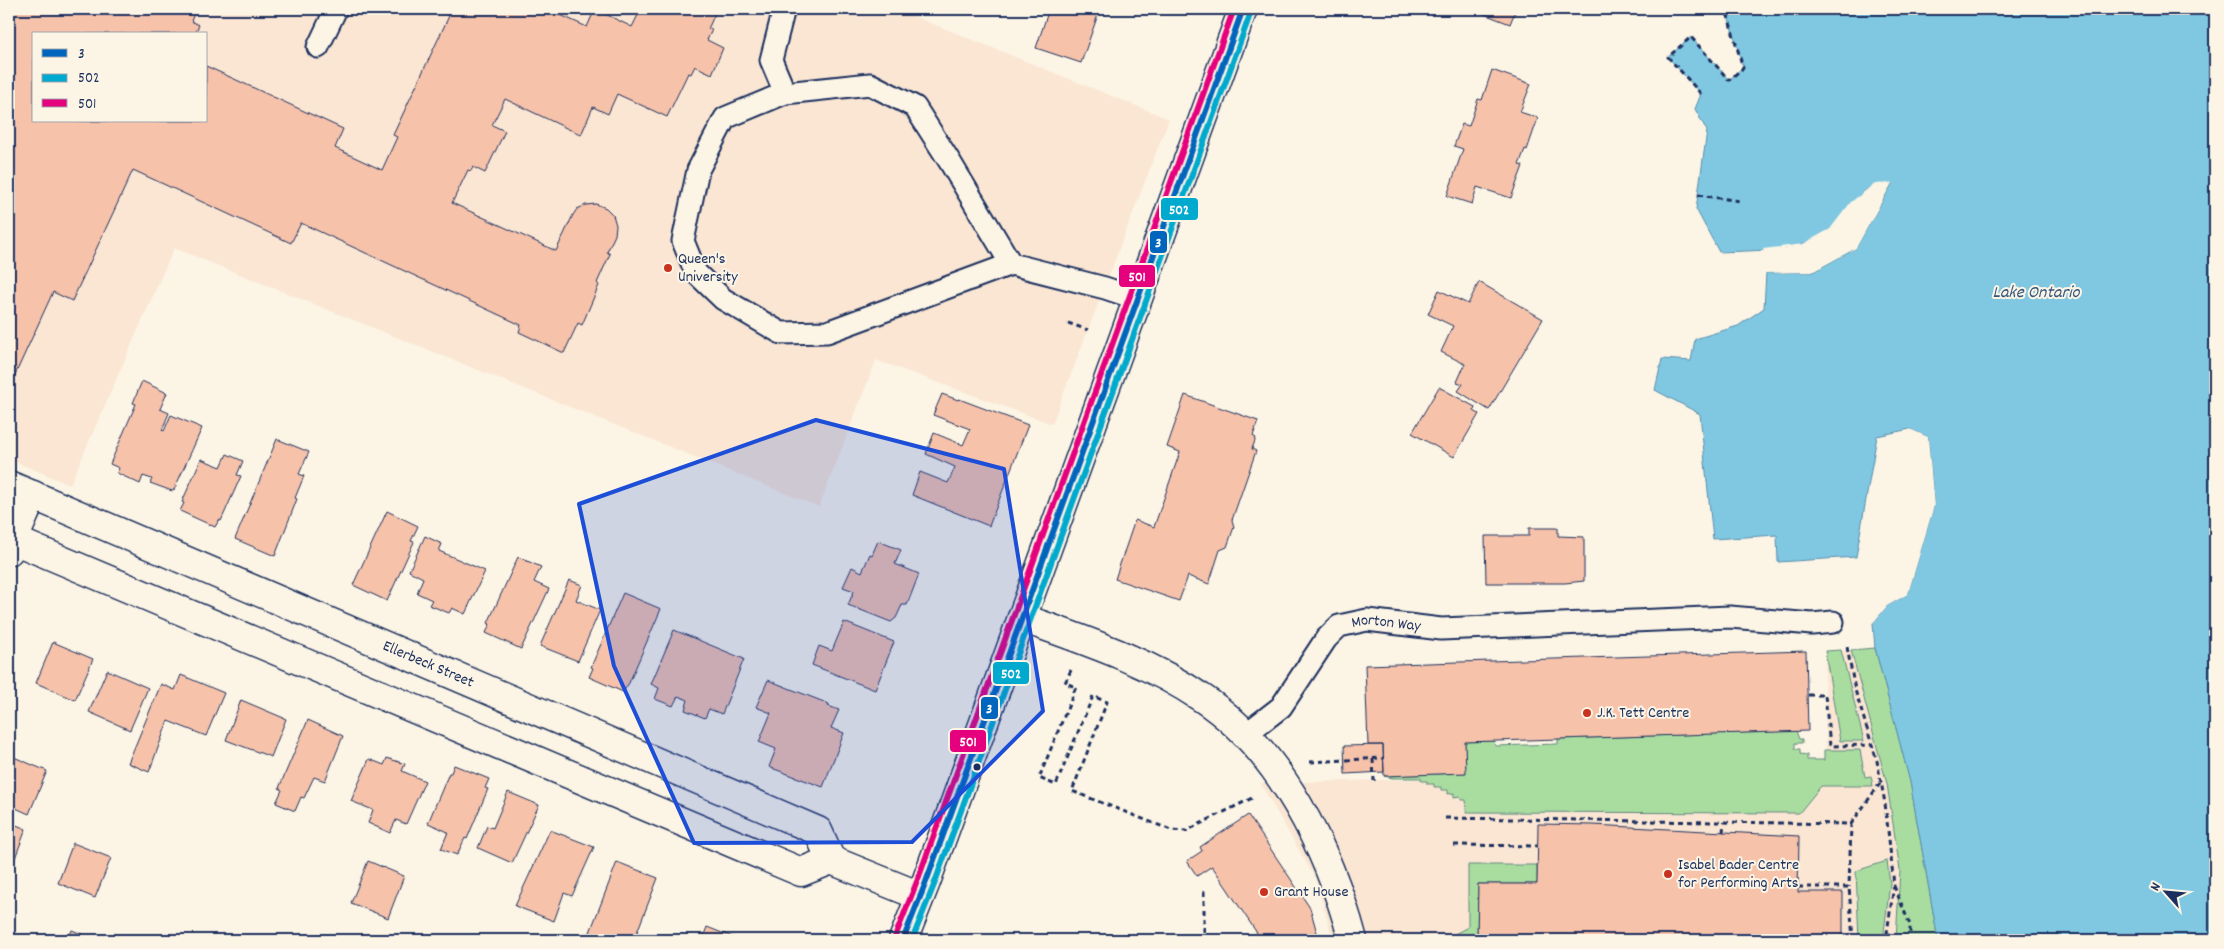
<svg xmlns="http://www.w3.org/2000/svg" width="2224" height="949" font-family="Dekko,sans-serif">
<rect width="100%" height="100%" fill="#fcf5e5"/>
<filter id="ink" filterUnits="userSpaceOnUse"><feTurbulence type="fractalNoise" baseFrequency=".02" numOctaves="2"/><feDisplacementMap in="SourceGraphic" scale="10" xChannelSelector="R" yChannelSelector="G"/><feConvolveMatrix kernelMatrix="1 2 1 2 8 2 1 2 1" color-interpolation-filters="sRGB"/></filter>
<g filter="url(#ink)">
<path fill="#fae6d3" fill-rule="evenodd" d="M9 9H896L1169 119 1052 424 876 360 819 507 174 248 70 485 9 459ZM34 34H206V121H34Z
M1875 648 1910 781 1938 940H1333L1315 878 1260 783 1826 769 1825 652Z"/>
<path fill="#a9dda0" stroke="#62867f" d="M1875 648 1910 781 1938 940H1896L1900 870 1887 784 1851 650Z
M1841 650 1864 741H1840L1825 651Z
M1796 731 1799 739H1802V743H1795V749H1800V754L1807 755V760H1824V750H1860L1865 777 1871 776 1873 786H1821L1799 813 1467 812 1466 800H1461L1460 796 1454 797V793L1448 794V790H1441V787H1434V784H1427V781H1421V778H1392L1384 776 1465 773V742L1494 741 1495 746 1558 744V739Z
M1887 861 1890 883 1883 940H1859L1856 871Z
M1468 865H1537V884H1478L1477 940H1443L1468 927Z"/>
<path fill="#80c8e1" stroke="#588bad" d="M1726 9H2215V940H1938L1910 782 1875 648 1873 623 1887 606 1908 594 1934 506 1928 437 1910 429 1877 436 1856 557 1778 562 1777 535 1713 539 1700 414 1655 390 1662 359 1691 361 1695 339 1738 326 1764 308 1766 273 1813 272 1856 248 1892 184C1857 182 1852 211 1830 229 1824 234 1811 241 1803 244 1783 251 1742 251 1719 252L1696 209 1707 131 1695 109 1701 94 1668 57 1691 37 1729 80 1743 67Z"/>
<path fill="#fcf5e5" d="M1892 183 1856 248 1812 272 1766 273V271L1812 269 1855 246 1887 186 1875 187 1855 202 1832 231 1804 246 1764 252 1763 249 1803 244 1830 229 1851 202 1874 184Z
M1910 429 1928 437 1934 506 1908 594 1887 606 1873 623 1874 618 1886 605 1906 593 1931 506 1926 438 1908 432Z"/>
<path fill="#f7c2aa" stroke="#1b2f5e" d="M9 9H196L191 21 199 25 195 34H34V121H206V66L343 129 335 148 382 170 397 137 393 135 449 16 433 9H547L587 27 595 9 632 27 641 9H717L708 29 712 30 707 40 723 48 712 74 695 66 691 74 688 73 667 117 617 94 608 114 593 107 581 135 505 99 492 125 505 131 485 173 473 167 471 171 468 170 452 203 556 251 573 215 577 209 586 205 596 204 606 208 613 215 616 225 615 235 607 252 610 254 597 283 599 285 582 325 578 323 564 353 519 332 521 325 301 223 291 243 133 170 72 301 53 292 9 388Z
M1049 9H1100L1081 63 1036 48Z
M1471 9H1516L1510 24Z
M1492 70 1531 84 1520 112 1538 118 1527 150 1525 149 1519 165 1523 166 1511 198 1477 187 1472 204 1447 196 1463 149 1454 146 1462 124 1469 126 1478 99 1482 100Z
M1479 282 1543 319 1489 410 1458 391 1463 384 1457 382 1465 364 1441 352 1453 326 1428 314 1439 290 1468 304Z
M142 381 167 393 160 409 169 413 162 430 164 431 171 415 202 428 174 490 172 491 150 483 152 479 143 476 140 484 117 473 119 468 110 464 136 404 133 403Z
M1439 387 1475 407 1474 411 1479 414 1454 457 1412 433Z
M942 394 958 400 959 399 1028 425 989 526 912 495 920 472 948 483 955 467 926 454 934 433 963 445 970 429 933 415Z
M1185 395 1258 421 1253 436 1256 438 1252 449 1256 451 1232 520 1234 527 1227 547 1220 550 1209 584 1188 576 1179 601 1115 579 1135 520 1154 527 1180 452 1167 447Z
M277 439 309 452 299 474 304 476 295 498 297 499 275 556 235 539Z
M227 454 243 461 237 475 241 476 221 521 219 520 215 527 180 511 184 503 182 502 201 459 221 467Z
M387 511 418 526 411 541 414 542 387 601 353 585Z
M1529 528H1558V536L1584 537V581L1565 583H1486L1485 536H1529Z
M425 536 442 544 439 551 485 571 465 614 452 608 449 613 429 605 432 600 417 593 423 578 409 571Z
M878 541 901 550 895 564 919 574 907 605H902L896 618 891 622 848 605 854 591 843 587 852 567 862 572 870 554 872 555Z
M518 557 541 567 534 582 549 589 521 649 486 633 490 624 488 623Z
M569 580 582 585 576 600 600 610 578 661 540 646Z
M623 593 661 609 629 683 623 692 589 677 593 668 591 667Z
M844 622 894 642 875 690 812 665 819 646 832 651Z
M674 630 744 659 722 714 709 709 705 718 685 710 688 700 678 696 673 706 655 699 659 688 651 684Z
M53 642 93 659 75 700 36 683Z
M1806 651 1808 731 1465 742 1466 773 1384 776 1383 745H1368L1365 665Z
M107 670 148 688 130 730 89 712Z
M181 675 224 693 206 736 168 721 149 772 128 763 161 684 175 690Z
M768 680 829 704 828 706 839 710 831 728 844 733 823 787 769 767 776 749 759 742 771 713 756 707Z
M241 700 286 719 271 757 226 740Z
M308 720 343 736 325 781 314 777 304 798 301 797 295 811 276 803 282 790 279 788Z
M1383 745 1384 772 1345 774 1344 746Z
M9 755 47 771 29 814 9 805Z
M387 758 405 764 402 771 425 781 406 824 396 820 390 833 368 823 373 810 351 801 369 759 384 765Z
M454 765 489 779 485 788 488 789 467 839 465 838 457 855 441 849 448 832 428 823 449 773H451Z
M508 792 539 805 512 863 478 848 487 826 493 828Z
M1248 815 1310 908 1319 940H1259L1257 933 1212 866 1197 876 1187 861 1202 851 1200 847Z
M9 822 26 829 9 874Z
M1538 824 1593 825 1799 836 1798 892H1843V940H1477L1478 884H1537Z
M550 830 594 847 572 896 564 893 554 921 515 906Z
M73 843 111 858 95 898 58 883Z
M368 861 404 876 388 918 351 903Z
M617 862 658 878 634 940H587Z
M707 927 740 940H702Z
M72 930 96 940H68Z"/>
<g fill="none" stroke-linecap="round" stroke-linejoin="round">
<defs>
<g id="service">
<path d="M784 9 771 60 785 93"/>
<path d="M318 47 336 9"/>
<path d="M1011 264 950 162 915 107 870 84 785 93 725 118 698 170 683 241 696 273 723 299 781 333 827 332 1011 264 1105 288 1138 299"/>
<path id="s1" d="M1246 734 1281 707 1326 639 1339 626 1367 620 1441 629 1730 617 1812 624 1833 622"/>
</g>
<g id="minor">
<path id="s2" d="M9 485 818 831 831 860 920 896"/>
<path d="M9 538 801 872 831 860"/>
<path d="M9 551 33 495"/>
<path d="M1022 618C1083 640 1148 661 1202 698 1281 750 1329 851 1353 940"/>
</g>
<path id="secondary" d="M903 940 926 882 1243 9"/>
</defs>
<use href="#service" stroke="#1b2f5e" stroke-width="25"/>
<use href="#minor" stroke="#1b2f5e" stroke-width="31"/>
<use href="#secondary" stroke="#1b2f5e" stroke-width="31"/>
<path stroke="#1b2f5e" stroke-width="3" stroke-dasharray="5 4" stroke-linecap="butt" d="M1701 94 1668 57 1691 37 1729 80 1743 68 1726 9
M1698 195 1740 201
M1068 323 1088 330
M1847 647 1855 690 1877 761 1885 803 1894 885 1886 940
M1071 670 1065 683 1076 687 1039 778 1056 785 1093 696 1107 702 1072 791 1171 830 1186 831 1254 797
M1808 695H1825L1830 746 1872 745
M1373 759 1374 781
M1310 762 1384 758
M1445 818 1851 824 1849 887
M1851 824 1881 782
M1723 832 1724 822
M1454 845 1537 846
M1894 886 1910 925V940
M1798 887H1849L1853 940
M1204 891V939L1206 940"/>
<use href="#service" stroke="#fcf5e5" stroke-width="21"/>
<use href="#minor" stroke="#fcf5e5" stroke-width="28"/>
<use href="#secondary" stroke="#fcf5e5" stroke-width="28"/>
<defs>
<path id="bus-1" d="M903 940 926 882 1243 9"/>
<path id="bus-2" d="M912 940 934 885 1251 12"/>
<path id="bus-3" d="M895 937 918 879 1234 9"/>
</defs>
<use href="#bus-1" stroke="#fcf5e5" stroke-width="10"/>
<use href="#bus-2" stroke="#fcf5e5" stroke-width="10"/>
<use href="#bus-3" stroke="#fcf5e5" stroke-width="10"/>
<use href="#bus-1" stroke="#0065bd" stroke-width="6"/>
<use href="#bus-2" stroke="#00a9ce" stroke-width="6"/>
<use href="#bus-3" stroke="#e5007d" stroke-width="6"/>
</g>
</g>
<path fill="#1d4ed8" fill-opacity="0.2" stroke="#1d4ed8" stroke-width="4" stroke-linejoin="round" d="M816 420 1004 469 1043 711 912 842 694 843 614 666 579 504Z"/>
<g fill="#c8321e" stroke="#fcf5e5" stroke-width="2">
<circle cx="668" cy="268" r="5"/>
<circle cx="1587" cy="713" r="5"/>
<circle cx="1668" cy="874" r="5"/>
<circle cx="1264" cy="892" r="5"/>
</g>
<circle fill="#1b2f5e" stroke="#fcf5e5" stroke-width="2" cx="977" cy="767" r="4.5"/>
<g text-anchor="middle" dominant-baseline="central" stroke-width="4" stroke-linejoin="round" paint-order="stroke">
<g font-size="16" fill="#1b2f5e" stroke="#fcf5e5" text-anchor="start">
<text x="678" y="259">Queen's<tspan x="678" dy="18">University</tspan></text>
<text x="1597" y="713">J.K. Tett Centre</text>
<text x="1678" y="865">Isabel Bader Centre<tspan x="1678" dy="18">for Performing Arts</tspan></text>
<text x="1274" y="892">Grant House</text>
</g>
<g font-size="16" fill="#1b2f5e" stroke="#fcf5e5">
<text stroke="none"><textPath href="#s1" startOffset="192">Morton Way</textPath></text>
<text stroke="none"><textPath href="#s2" startOffset="456">Ellerbeck Street</textPath></text>
</g>
<g font-size="18" font-style="italic" fill="#34557f" stroke="#fcf5e5">
<text x="2036" y="293">Lake Ontario</text>
</g>
</g>
<g stroke="#fcf5e5" stroke-width="2">
<rect x="1160" y="197" width="39" height="24" rx="5" fill="#00a9ce"/>
<rect x="1149" y="230" width="19" height="24" rx="5" fill="#0065bd"/>
<rect x="1118" y="264" width="38" height="24" rx="5" fill="#e5007d"/>
<rect x="992" y="661" width="38" height="24" rx="5" fill="#00a9ce"/>
<rect x="980" y="696" width="19" height="24" rx="5" fill="#0065bd"/>
<rect x="949" y="729" width="38" height="24" rx="5" fill="#e5007d"/>
</g>
<g font-size="14" text-anchor="middle" font-weight="bold" fill="#fff">
<text x="1179" y="214">502</text>
<text x="1158" y="247">3</text>
<text x="1137" y="281">501</text>
<text x="1011" y="678">502</text>
<text x="989" y="713">3</text>
<text x="968" y="746">501</text>
</g>
<rect width="2224" height="949" fill="none" stroke="#fcf5e5" stroke-width="30"/>
<rect x="15" y="15" width="2194" height="919" fill="none" stroke="#1b2f5e" stroke-width="2" filter="url(#ink)"/>
<rect x="32" y="32" width="175" height="90" fill="#fcf5e5" stroke="#a2a6af"/>
<rect x="42" y="49" width="25" height="8" fill="#0065bd" stroke="#a2a6af"/>
<text x="78" y="58" font-size="15" fill="#1b2f5e">3</text>
<rect x="42" y="74" width="25" height="8" fill="#00a9ce" stroke="#a2a6af"/>
<text x="78" y="82" font-size="15" fill="#1b2f5e">502</text>
<rect x="42" y="99" width="25" height="8" fill="#e5007d" stroke="#a2a6af"/>
<text x="78" y="108" font-size="15" fill="#1b2f5e">501</text>
<g transform="translate(2166 892) rotate(297)" stroke="#fcf5e5" stroke-width="4" paint-order="stroke">
<path d="M0-4L9 19L0 12L-9 19Z" fill="#1b2f5e"/>
<text y="-8" font-size="14" font-weight="bold" text-anchor="middle" fill="#1b2f5e">N</text>
</g>
</svg>
